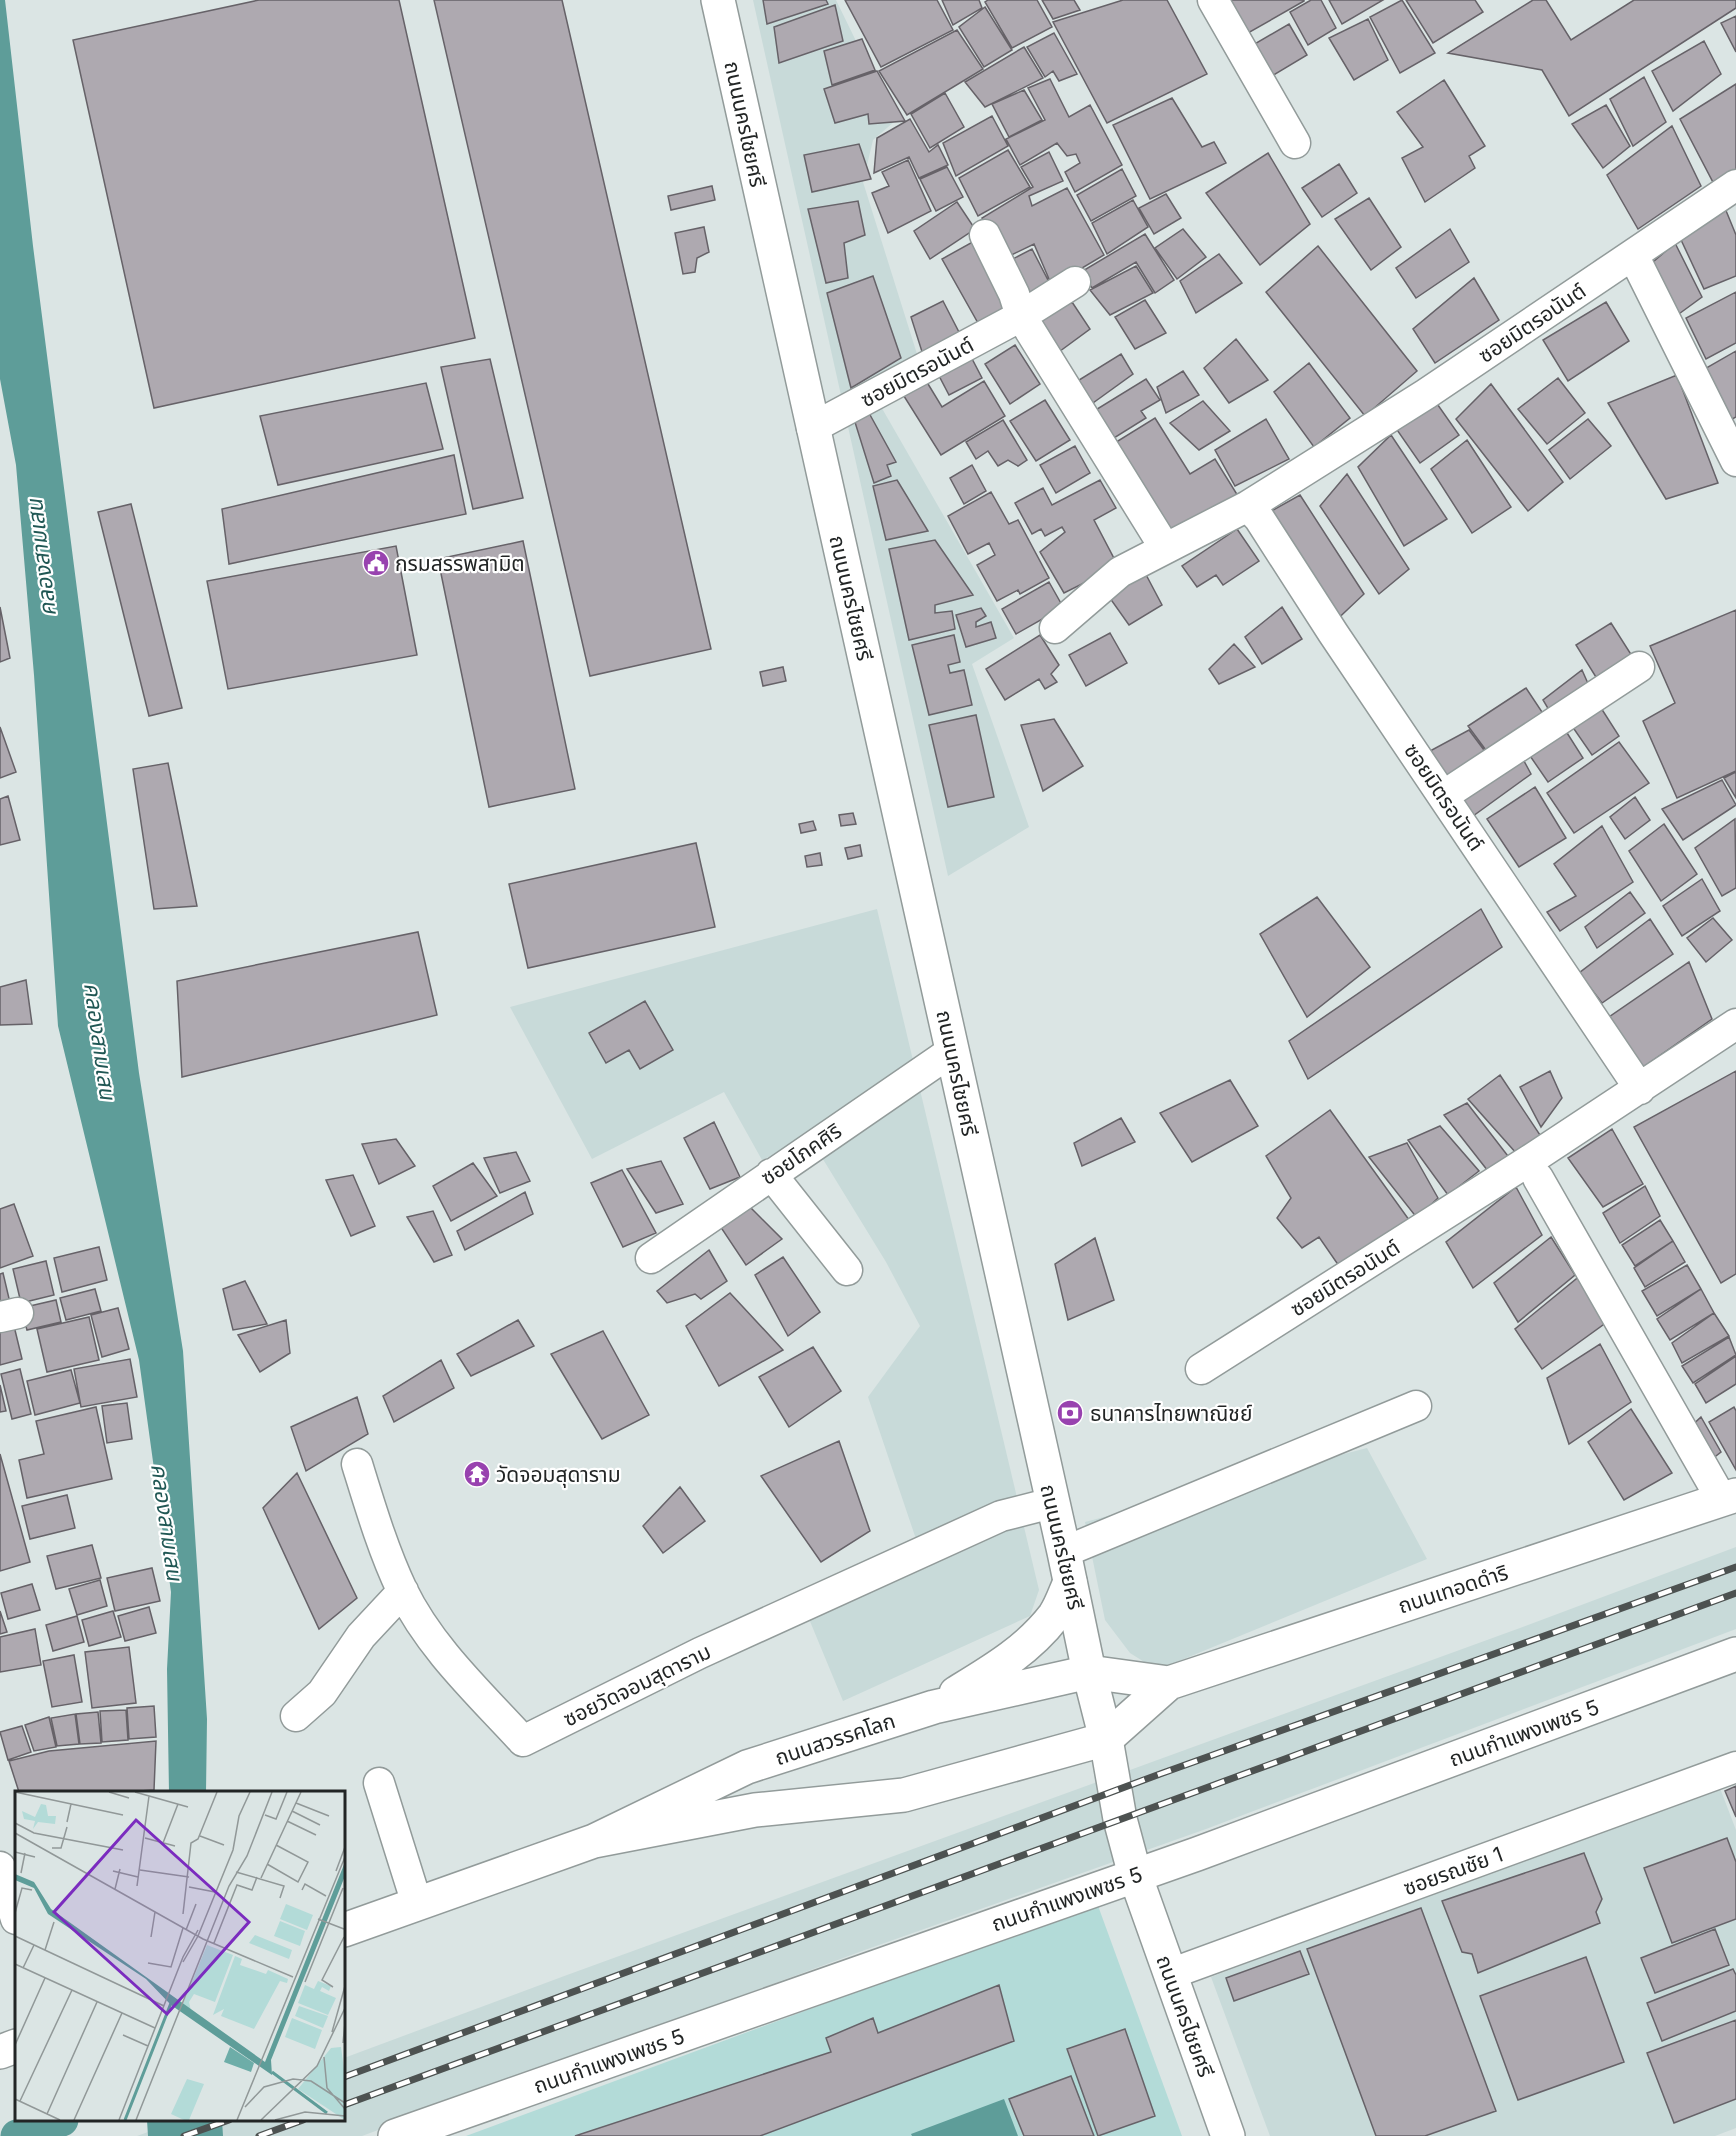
<svg xmlns="http://www.w3.org/2000/svg" width="1736" height="2136" font-family="Inter,'Noto Sans Thai',sans-serif">
<rect width="100%" height="100%" fill="#dbe5e4"/>
<path fill="#c8dad9" d="M753 0H836L895 121 873 140 863 182 917 354 868 384 1014 638 972 664 1029 827 948 876Z
M877 909 1039 1590 1030 1616 843 1701 802 1602 917 1542 868 1397 920 1326 886 1262 810 1138 762 1160 724 1092 592 1159 510 1007Z
M1367 1448 1427 1559 1157 1670 1130 1653 1105 1620 1085 1522Z
M1736 1547V1629L1206 1829 862 1951 362 2136H137L181 2120H344V2058L567 1975 1520 1628Z
M1718 1783 1736 1830V2128L1715 2136H1270L1211 1977Z"/>
<path fill="#b3dbd8" d="M1097 1903 1182 2136H466Z"/>
<path fill="#5e9d99" d="M0 0H5L33 246 139 1073 183 1351 207 1719 206 1792H169L167 1669 171 1592 139 1360 58 1026 34 675 16 465 0 379Z
M1004 2099 1018 2136H912L911 2134Z
M147 2120H222L223 2136H148Z"/>
<g fill="none" stroke-linecap="round" stroke-linejoin="round">
<path stroke="#5e9d99" stroke-width="33" d="M17 2136 62 2120"/>
</g>
<path fill="#aea9b0" stroke="#666268" stroke-width="1.5" d="M259 0H399L475 338 154 408 73 40Z
M434 0H562L711 649 590 676Z
M763 0H826L828 4 767 24Z
M845 0H937L953 30 881 67Z
M942 0H979L982 8 953 25Z
M988 0H1037L1052 27 1012 48 985 2Z
M1042 0H1074L1080 10 1053 19Z
M1123 0H1167L1207 74 1107 123 1053 22Z
M1227 0H1304V1L1241 37Z
M1311 0H1321L1336 28 1308 45 1290 12Z
M1329 0H1383L1342 24Z
M1402 0 1435 53 1400 73 1370 17Z
M1406 0H1475L1483 12 1433 43Z
M1533 0H1546L1571 40 1634 0H1736V8L1569 116 1542 70 1448 53Z
M835 5 843 41 779 63 774 27Z
M985 7 1012 50 984 67 959 27Z
M1736 16V52L1721 23Z
M1368 19 1388 60 1354 80 1329 38Z
M1289 24 1307 55 1265 80 1246 49Z
M957 30 983 69 907 115 879 71Z
M1054 33 1077 74 1059 81 1053 71 1045 77 1027 47Z
M862 39 875 70 832 85 824 51Z
M1704 41 1721 74 1673 111 1652 71Z
M1024 47 1043 78 985 107 965 82Z
M877 71 905 121 869 124 868 114 835 123 824 89Z
M1644 77 1666 122 1633 146 1610 99Z
M1050 79 1069 117 1090 105 1122 165 1075 192 1065 172 1080 163 1076 154 1067 156 1057 143 1020 165 1006 139 1045 120 1028 88Z
M1444 80 1485 146 1469 156 1475 168 1425 202 1402 158 1423 147 1397 112Z
M1736 84V170L1715 186 1680 119Z
M1024 90 1042 120 1009 137 992 104Z
M945 93 964 127 930 148 911 114Z
M1172 98 1202 147 1214 142 1226 163 1150 199 1113 125Z
M1606 105 1630 146 1603 168 1572 124Z
M992 116 1008 146 956 176 943 143Z
M910 119 929 152 938 145 948 165 919 178 909 157 874 173 877 138Z
M1672 126 1701 186 1638 229 1607 175Z
M859 144 871 179 812 192 804 155Z
M1008 150 1030 187 978 216 959 178Z
M1049 152 1063 181 1029 196 1032 206 1067 188 1104 255 1052 286 1034 244 1001 260 982 218 1033 187 1021 167Z
M1268 153 1310 224 1260 265 1206 193Z
M908 160 931 211 888 233 872 193 889 186 882 172Z
M1339 164 1357 193 1322 217 1302 188Z
M947 167 963 197 936 211 920 179Z
M1122 169 1136 196 1091 221 1077 195Z
M712 186 715 200 671 210 668 196Z
M1166 194 1181 218 1154 234 1139 208Z
M1720 196 1736 235V276L1704 289 1675 227Z
M1369 198 1401 247 1371 270 1335 219Z
M1133 200 1148 227 1107 254 1092 223Z
M858 201 865 235 844 243 848 278 826 283 808 209Z
M957 202 975 229 930 259 914 231Z
M704 227 709 252 697 258 695 272 683 274 675 233Z
M1183 229 1206 257 1177 279 1155 248Z
M1450 229 1469 262 1416 298 1396 268Z
M1145 234 1174 280 1155 293 1136 262 1092 288 1081 272Z
M978 239 1014 302 978 323 942 259Z
M1675 243 1702 297 1672 319 1645 269Z
M1318 246 1417 371 1365 416 1266 292Z
M1032 249 1051 286 1021 301 1005 263Z
M1219 254 1242 283 1196 313 1180 281Z
M1136 266 1153 293 1110 315 1090 290Z
M873 276 901 358 851 388 827 293Z
M1474 278 1499 320 1435 363 1413 329Z
M1736 292V343L1706 359 1686 318Z
M1145 300 1166 333 1135 349 1115 317Z
M943 301 962 338 924 358 911 317Z
M1072 302 1090 329 1052 357 1033 324Z
M1606 302 1629 341 1568 381 1543 340Z
M1236 339 1268 380 1229 403 1204 368Z
M1015 345 1040 384 1010 404 985 364Z
M1736 351V417L1727 422 1701 371Z
M969 353 982 378 949 395 936 370Z
M1121 354 1133 374 1086 408 1071 385Z
M490 359 523 498 473 509 441 367Z
M1309 363 1350 418 1314 447 1274 392Z
M1183 371 1199 395 1166 413 1157 387Z
M1677 375 1718 483 1666 499 1608 403Z
M1558 378 1585 413 1547 444 1518 409Z
M925 379 942 407 984 381 1005 416 941 455 902 393Z
M1146 379 1160 400 1141 411 1146 418 1106 443 1089 414Z
M426 383 443 449 278 485 260 416Z
M1491 384 1563 482 1528 511 1456 419Z
M1433 398 1459 435 1420 463 1395 427Z
M1045 400 1070 440 1036 461 1010 421Z
M1203 401 1230 431 1199 450 1170 423Z
M869 413 896 462 887 465 891 476 874 483 854 419Z
M1155 418 1190 474 1215 459 1238 496 1170 537 1113 444Z
M1266 419 1289 459 1235 486 1215 450Z
M1588 419 1611 446 1570 479 1549 450Z
M1003 420 1027 460 1018 466 1008 460 998 466 988 451 976 459 966 442Z
M1391 435 1447 519 1404 546 1358 467Z
M1467 440 1511 507 1472 533 1431 469Z
M1075 446 1090 473 1056 493 1040 465Z
M454 455 466 514 229 564 222 509Z
M972 465 986 491 964 504 950 478Z
M1347 474 1409 569 1379 594 1320 506Z
M897 480 928 531 886 540 873 486Z
M1100 480 1116 508 1094 520 1118 566 1064 593 1040 552 1065 532 1062 527 1045 536 1041 529 1032 534 1015 503 1043 488 1052 505Z
M991 492 1009 524 1018 520 1049 578 1020 594 1018 590 997 601 977 565 995 555 989 543 968 554 948 516Z
M1300 495 1364 594 1329 627 1259 518Z
M131 504 182 708 149 716 98 512Z
M1237 529 1259 561 1223 585 1216 575 1197 587 1182 566Z
M935 540 973 595 935 605V613L952 611 955 629 909 640 889 549Z
M523 541 575 789 489 807 438 559Z
M396 546 417 655 228 689 207 581Z
M1143 569 1162 605 1129 625 1107 594Z
M1049 582 1067 614 1048 626 1044 618 1016 634 1002 609Z
M0 607 10 658 0 662Z
M1282 607 1302 639 1262 664 1245 637Z
M981 608 986 616 976 622V627L991 622 996 638 966 647 956 615Z
M1736 610V771L1677 798 1643 721 1675 703 1650 646Z
M1611 623 1639 667 1604 690 1576 645Z
M1110 633 1127 663 1086 686 1069 655Z
M954 635 960 662 948 665 950 673 964 670 972 705 929 715 912 645Z
M1040 635 1059 665 1051 674 1057 682 1045 689 1039 679 1005 700 986 669Z
M1234 644 1255 667 1219 684 1209 669Z
M783 667 786 681 763 686 760 672Z
M1582 670 1594 697 1556 722 1543 700Z
M1526 688 1546 718 1491 757 1468 726Z
M1594 697 1619 736 1592 755 1565 716Z
M976 715 994 797 948 807 929 725Z
M1054 719 1083 766 1043 791 1021 725Z
M1562 725 1583 758 1548 782 1526 750Z
M0 727 16 772 0 778Z
M1469 730 1487 754 1437 787 1417 758Z
M1619 742 1649 783 1574 833 1547 793Z
M1517 748 1531 774 1462 824 1443 796Z
M168 763 197 906 154 909 133 769Z
M1736 772V798L1724 778Z
M1722 780 1736 805 1683 840 1662 809Z
M1535 787 1566 838 1519 867 1487 819Z
M8 796 20 840 0 845V799Z
M1635 797 1650 820 1625 839 1610 817Z
M853 813 856 824 841 826 839 815Z
M1735 819 1736 888 1722 896 1695 848Z
M813 821 816 830 801 833 799 824Z
M1664 824 1697 874 1661 901 1629 851Z
M1602 826 1633 882 1560 931 1547 912 1576 896 1554 864Z
M696 843 715 927 528 968 509 884Z
M860 845 862 856 848 859 845 848Z
M820 853 822 865 807 867 805 856Z
M1702 879 1720 911 1682 936 1663 906Z
M1630 892 1645 913 1597 948 1585 927Z
M1317 897 1370 967 1307 1017 1260 934Z
M1481 909 1502 947 1308 1079 1289 1041Z
M1713 918 1732 940 1706 962 1687 938Z
M1650 919 1673 954 1602 1003 1579 973Z
M418 932 437 1015 182 1077 177 981Z
M1689 962 1712 1019 1642 1068 1609 1017Z
M26 980 32 1024 0 1025V987Z
M645 1001 673 1050 640 1069 629 1050 606 1063 589 1033Z
M1550 1071 1562 1098 1541 1127 1520 1087Z
M1736 1071V1274L1721 1283 1634 1127Z
M1500 1075 1542 1138 1517 1154 1468 1099Z
M1230 1080 1258 1126 1192 1162 1160 1113Z
M1467 1103 1511 1160 1488 1171 1444 1115Z
M1330 1110 1412 1224 1339 1266 1319 1237 1302 1248 1277 1218 1291 1198 1266 1156Z
M1121 1118 1135 1142 1082 1166 1074 1143Z
M714 1122 740 1177 710 1189 684 1138Z
M1440 1126 1479 1171 1448 1195 1408 1140Z
M1612 1129 1643 1184 1603 1207 1568 1158Z
M396 1139 415 1166 379 1184 362 1144Z
M1407 1143 1438 1198 1417 1218 1369 1157Z
M516 1152 530 1181 500 1193 484 1158Z
M661 1161 683 1204 656 1213 627 1169Z
M473 1163 497 1196 451 1221 433 1186Z
M622 1170 656 1233 623 1247 591 1183Z
M353 1175 375 1226 351 1236 326 1180Z
M1645 1186 1660 1216 1620 1243 1603 1213Z
M1516 1187 1542 1235 1473 1288 1446 1242Z
M525 1192 533 1214 465 1250 457 1231Z
M14 1204 33 1256 0 1268V1209Z
M747 1204 782 1239 746 1265 720 1226Z
M433 1211 452 1255 434 1262 407 1217Z
M1660 1220 1673 1241 1635 1266 1622 1245Z
M1551 1237 1575 1275 1518 1322 1494 1283Z
M1095 1238 1114 1300 1068 1320 1055 1264Z
M1673 1241 1685 1262 1645 1287 1634 1268Z
M99 1247 107 1280 62 1292 54 1258Z
M709 1250 727 1281 701 1299 695 1294 667 1303 657 1291Z
M783 1257 820 1312 788 1336 755 1275Z
M46 1261 54 1295 21 1303 13 1269Z
M1687 1265 1701 1289 1657 1316 1642 1291Z
M3 1273 11 1307 0 1310V1274Z
M1581 1275 1607 1322 1542 1369 1515 1329Z
M245 1281 267 1324 233 1330 223 1289Z
M95 1289 101 1311 66 1320 60 1298Z
M1701 1289 1714 1313 1670 1340 1657 1319Z
M730 1293 783 1350 719 1386 686 1326Z
M56 1300 61 1322 27 1330 21 1308Z
M118 1308 129 1349 102 1357 91 1315Z
M1714 1313 1729 1336 1682 1363 1672 1343Z
M89 1317 99 1360 47 1372 37 1329Z
M286 1320 290 1353 260 1372 238 1335Z
M518 1320 534 1346 471 1376 457 1354Z
M14 1326 22 1359 0 1365V1329Z
M603 1331 649 1415 602 1439 551 1354Z
M1729 1337 1736 1355 1693 1383 1682 1366Z
M1600 1344 1631 1402 1569 1444 1547 1378Z
M813 1347 841 1391 789 1427 759 1377Z
M1736 1356V1384L1706 1403 1695 1384Z
M130 1359 137 1397 81 1407 74 1369Z
M441 1360 454 1388 394 1422 383 1396Z
M20 1369 31 1414 12 1419 1 1374Z
M71 1370 80 1403 35 1415 27 1381Z
M0 1385 6 1411 0 1412Z
M357 1397 368 1434 306 1471 291 1427Z
M127 1403 132 1439 107 1443 102 1406Z
M96 1407 112 1479 27 1498 19 1460 44 1454 36 1421Z
M1734 1407 1736 1411V1470L1709 1422Z
M1631 1409 1672 1473 1624 1500 1588 1442Z
M1701 1417 1721 1452 1703 1466 1684 1433Z
M839 1441 870 1531 821 1562 761 1476Z
M0 1454 30 1562 0 1571Z
M297 1473 357 1598 319 1629 263 1508Z
M680 1487 705 1521 663 1553 643 1526Z
M67 1495 75 1528 30 1539 22 1506Z
M92 1545 101 1578 56 1589 47 1556Z
M152 1568 160 1601 115 1611 107 1578Z
M100 1580 107 1606 77 1615 69 1589Z
M32 1584 40 1610 8 1619 1 1593Z
M149 1607 156 1633 125 1641 118 1616Z
M0 1611 7 1632 0 1634Z
M113 1611 121 1637 89 1646 82 1620Z
M77 1616 84 1642 53 1651 46 1625Z
M35 1629 41 1665 0 1672V1637Z
M129 1647 136 1703 92 1708 85 1652Z
M74 1655 82 1702 52 1707 43 1661Z
M154 1706 156 1737 129 1739 127 1708Z
M126 1710 128 1740 102 1742 100 1711Z
M98 1712 101 1743 80 1744 76 1714Z
M75 1714 79 1744 57 1746 51 1718Z
M49 1717 56 1747 34 1751 25 1725Z
M22 1726 31 1752 8 1760 0 1732Z
M156 1741 154 1790 125 1792H19L9 1761 49 1751Z
M1736 1786V1817L1725 1791Z
M1727 1838 1736 1862V1919L1672 1943 1644 1868Z
M1584 1853 1602 1899 1596 1912 1600 1923 1478 1973 1472 1954 1462 1952 1442 1901Z
M1421 1908 1496 2111 1425 2136H1376L1307 1949Z
M1715 1929 1729 1965 1655 1993 1641 1958Z
M1300 1951 1309 1974 1234 2001 1226 1978Z
M1586 1957 1624 2062 1518 2100 1480 1996Z
M1733 1969 1736 1975V2011L1662 2041 1647 2003Z
M999 1985 1014 2041 760 2136H575L831 2052 826 2038 873 2018 878 2033Z
M1736 2020V2099L1674 2123 1647 2053Z
M1125 2029 1155 2116 1098 2136 1067 2049Z
M1071 2076 1094 2136H1024L1009 2099Z"/>
<g fill="none" stroke-linecap="round" stroke-linejoin="round">
<defs>
<path id="minor" d="M1213 0 1295 143
M985 235 1014 294 1021 316 1165 548
M1633 255 1736 461
M812 428 1021 316 1075 282
M1248 506 1259 518 1333 633 1640 1089
M1055 628 1120 572 1248 506 1426 394 1736 185
M1443 796 1639 667
M771 1174 847 1270
M1538 1178 1722 1500
M651 1258 952 1051
M0 1317 18 1313
M1201 1369 1530 1160 1736 1024
M357 1464C370 1506 383 1550 402 1590 430 1648 480 1694 523 1741L700 1653 1001 1516 1052 1503
M1064 1552 1416 1406
M296 1716 322 1693 361 1636 403 1591
M379 1783 417 1904
M0 1867 16 1919
M1170 1974 1736 1767"/>
<path id="tertiary" d="M956 1693C992 1671 1028 1650 1054 1616 1061 1606 1065 1593 1070 1582
M594 1841 755 1810 904 1795 1106 1739 1169 1683 1736 1495
M344 1930 594 1841 747 1767 934 1707 1089 1672 1169 1683
M0 2052 16 2046
M395 2136 1197 1854 1736 1654"/>
<path id="secondary" d="M718 0 1064 1552 1089 1672 1106 1739 1120 1819 1135 1875 1228 2136"/>
</defs>
<use href="#minor" stroke="#929b9a" stroke-width="33"/>
<use href="#tertiary" stroke="#929b9a" stroke-width="36"/>
<use href="#secondary" stroke="#929b9a" stroke-width="36"/>
<use href="#minor" stroke="#fff" stroke-width="30"/>
<use href="#tertiary" stroke="#fff" stroke-width="33"/>
<use href="#secondary" stroke="#fff" stroke-width="33"/>
<defs>
<path id="rail" d="M344 2077 1160 1774 1736 1567
M344 2105 1736 1593
M184 2136 229 2120
M259 2136 303 2120"/>
</defs>
<use href="#rail" stroke="#4d5251" stroke-width="7"/>
<use href="#rail" stroke="#fff" stroke-width="4.5" stroke-dasharray="14" stroke-linecap="butt"/>
</g>
<defs>
<symbol id="civic-disc" viewBox="-11 -11 22 22"><circle r="9.5" fill="#9842af" stroke="#fff"/><path d="M-.6-6.5H3V-4.5H.6V-3L4-1V1h2V6H-6V1h2V-1L-.6-3ZM-1.2 2.5V6h2.4V2.5Z" fill="#fff"/></symbol>
<symbol id="bank-disc" viewBox="-11 -11 22 22"><circle r="9.5" fill="#9842af" stroke="#fff"/><path d="M-6-4H6V4H-6ZM0-2.3a2.3 2.3 0 1 0 0 4.6a2.3 2.3 0 1 0 0-4.6Z" fill="#fff"/></symbol>
<symbol id="temple-disc" viewBox="-11 -11 22 22"><circle r="9.5" fill="#9842af" stroke="#fff"/><path d="M0-6L5-2H3V0L6.5 2.5H4V6H1.5V3h-3V6H-4V2.5H-6.5L-3 0V-2H-5Z" fill="#fff"/></symbol>
</defs>
<g fill-rule="evenodd">
<use href="#civic-disc" x="361" y="548" width="30" height="30"/>
<use href="#bank-disc" x="1055" y="1398" width="30" height="30"/>
<use href="#temple-disc" x="462" y="1459" width="30" height="30"/>
</g>
<g text-anchor="middle" dominant-baseline="central" stroke-width="4.5" stroke-linejoin="round" paint-order="stroke">
<g font-size="21" fill="#222525" stroke="#fff">
<text transform="translate(745 124) rotate(78)">ถนนนครไชยศรี</text>
<text transform="translate(1532 323) rotate(-34)">ซอยมิตรอนันต์</text>
<text transform="translate(917 372) rotate(-28)">ซอยมิตรอนันต์</text>
<text transform="translate(851 598) rotate(77)">ถนนนครไชยศรี</text>
<text transform="translate(1444 797) rotate(56)">ซอยมิตรอนันต์</text>
<text transform="translate(957 1073) rotate(78)">ถนนนครไชยศรี</text>
<text transform="translate(801 1154) rotate(-34)">ซอยโภคศิริ</text>
<text transform="translate(1345 1278) rotate(-32)">ซอยมิตรอนันต์</text>
<text transform="translate(1062 1547) rotate(77)">ถนนนครไชยศรี</text>
<text transform="translate(1453 1589) rotate(-18)">ถนนเทอดดำริ</text>
<text transform="translate(637 1685) rotate(-26)">ซอยวัดจอมสุดาราม</text>
<text transform="translate(1524 1733) rotate(-20)">ถนนกำแพงเพชร 5</text>
<text transform="translate(835 1739) rotate(-18)">ถนนสวรรคโลก</text>
<text transform="translate(1453 1871) rotate(-20)">ซอยรณชัย 1</text>
<text transform="translate(1067 1899) rotate(-19)">ถนนกำแพงเพชร 5</text>
<text transform="translate(1185 2016) rotate(70)">ถนนนครไชยศรี</text>
<text transform="translate(609 2061) rotate(-19)">ถนนกำแพงเพชร 5</text>
</g>
<g font-size="21" fill="#222525" stroke="#fff" text-anchor="start">
<text x="395" y="563">กรมสรรพสามิต</text>
<text x="1090" y="1413">ธนาคารไทยพาณิชย์</text>
<text x="496" y="1474">วัดจอมสุดาราม</text>
</g>
<g font-size="22" font-style="italic" fill="#205754" stroke="#fff">
<text transform="translate(41 558) rotate(-97)">คลองสามเสน</text>
<text transform="translate(100 1041) rotate(82)">คลองสามเสน</text>
<text transform="translate(167 1522) rotate(82)">คลองสามเสน</text>
</g>
</g>
<g transform="translate(15 1791)">
<rect width="330" height="330" fill="#dbe5e4"/>
<path d="M26 13 31 14 33 25H41L40 33 23 31 18 38 20 30 9 28 7 20 20 26ZM271 113 298 124 292 139 265 128ZM265 130 290 140 285 155 259 145ZM240 144 277 159 274 168 234 152ZM192 154 218 164 200 211 179 203 174 211 176 220 167 215ZM220 165 227 168 225 174 251 183 253 179 273 188 272 192 265 190 239 238 206 225 209 218 198 224ZM303 190 316 195 314 200 307 196 305 200 321 207 313 224 283 212 290 194 299 198ZM284 215 313 225 308 237 280 225ZM277 227 307 239 300 258 270 246ZM326 256 330 286V329L283 298 316 257ZM172 288 189 293 174 329H169L156 323Z" fill="#b3dbd8"/>
<path d="M215 256 239 272 236 281 209 271Z" fill="#6dada8"/>
<path d="M330 71V85L256 269 257 284 156 214 131 188 33 123 19 97 0 89V83L19 91 36 118 250 271Z" fill="#5e9d99"/>
<path fill="none" stroke="#5e9d99" stroke-width="3" d="M257 281 312 322M110 329 156 212"/>
<path fill="none" stroke="#919898" stroke-width="1.5" d="M0 1 108 24M94 1 114 7M120 1 173 16M281 12 314 25M277 20 305 34M250 24 261 28 272 1M272 30 301 44M52 31 56 13M0 32 19 42 108 59M0 42 188 148 278 186M185 45 209 54M130 47 160 55M148 52 163 13M37 57H46L52 36M0 61 20 66M252 73 283 91 293 71 261 54M125 79 174 86M330 79V159M98 80 123 86M321 80 330 56M221 81 269 95 265 107M6 82 10 62M246 87 286 1M122 95 134 5M174 96 200 101M100 98 105 78M287 99 290 93 311 105M0 122 7 97 17 99M168 123 176 52 183 48 202 1M303 128 329 138M171 139 181 113M0 145 149 215M136 146 140 121M199 152 222 94 237 99 242 86M30 159 39 131M168 171 183 145 218 59 224 25 235 1M133 172 156 176 168 137M0 173 140 237M8 177 19 154M290 191 328 97M318 196 307 189 329 146M317 241 330 195M108 244 133 255M328 252 330 232M330 252V271M0 254 30 187M309 266 312 297 330 318M0 308 45 329M5 310 57 199M230 316 249 296 278 288 296 290 330 312M32 323 82 211M59 329 107 222M104 329 168 166 183 139M121 329 214 95 232 65 257 1M222 329 330 66M246 329 302 275 330 217M260 329 290 321 330 325"/>
<path fill="#7b2cbf" fill-opacity="0.15" stroke="#7b2cbf" stroke-width="3" d="M121 29 234 131 152 223 39 121Z"/>
<rect width="330" height="330" fill="none" stroke="#222525" stroke-width="3"/>
</g>
</svg>
